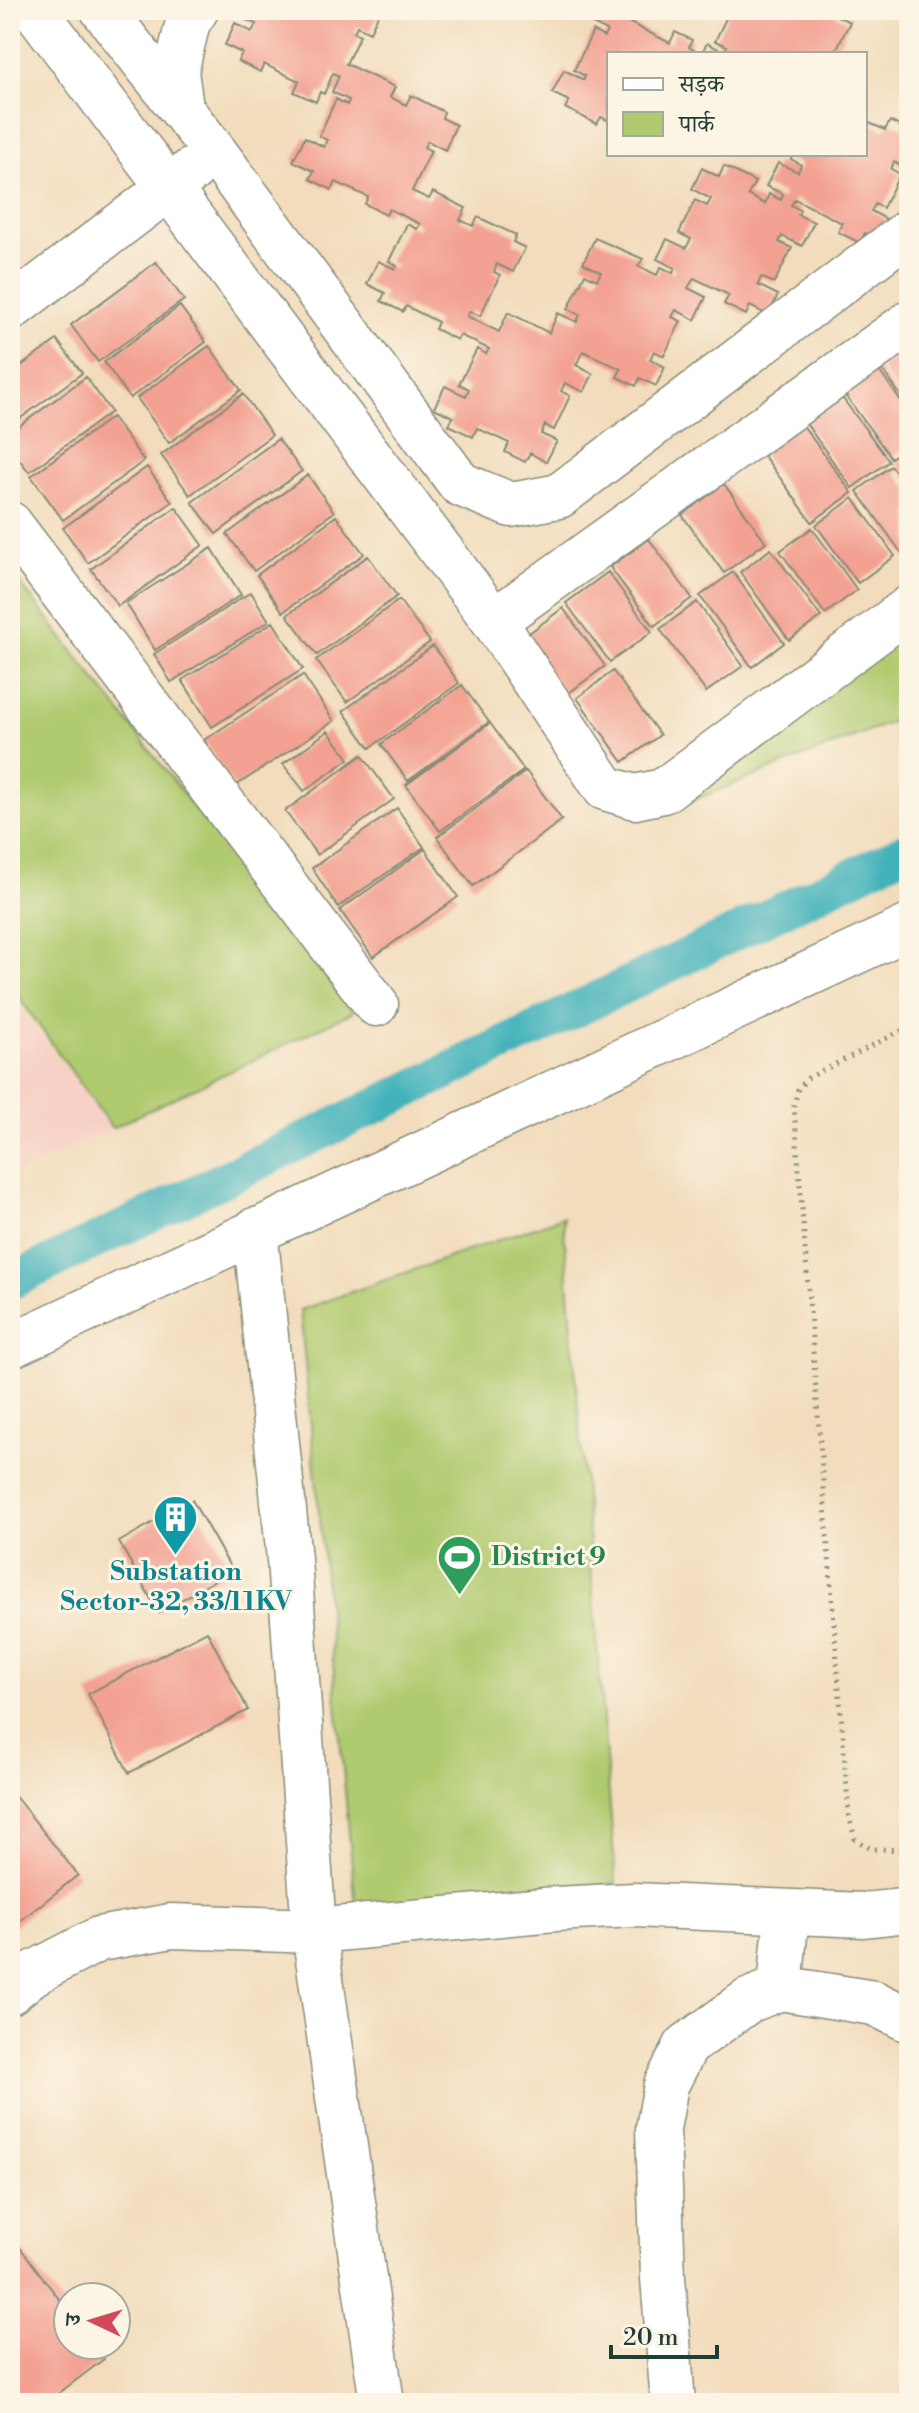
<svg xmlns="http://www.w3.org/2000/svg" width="919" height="2413" font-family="'Libre Bodoni','Noto Serif Devanagari',serif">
<rect width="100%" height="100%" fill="#fcf5e5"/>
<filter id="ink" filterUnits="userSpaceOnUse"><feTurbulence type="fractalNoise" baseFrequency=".0125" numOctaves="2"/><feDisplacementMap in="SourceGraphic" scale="16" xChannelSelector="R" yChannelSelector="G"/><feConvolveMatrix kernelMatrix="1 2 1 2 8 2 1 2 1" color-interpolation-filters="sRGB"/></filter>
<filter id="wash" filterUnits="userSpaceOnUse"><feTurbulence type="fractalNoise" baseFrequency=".006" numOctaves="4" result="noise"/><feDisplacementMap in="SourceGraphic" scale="32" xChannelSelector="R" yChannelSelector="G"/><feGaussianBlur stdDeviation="1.8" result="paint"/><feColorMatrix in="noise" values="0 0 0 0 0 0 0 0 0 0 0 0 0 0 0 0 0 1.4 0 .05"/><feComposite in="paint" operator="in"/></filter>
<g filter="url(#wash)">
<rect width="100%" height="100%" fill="#f2dcbc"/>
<path fill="#f7d1c6" d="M10 997 112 1127 10 1177Z"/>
<path fill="#b0ca70" stroke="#688452" stroke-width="2" d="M10 570 353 1012 112 1128 10 985Z
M909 628V715L661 813Z
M563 1217 616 1883 356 1908 300 1310Z"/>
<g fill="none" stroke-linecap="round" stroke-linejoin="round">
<path stroke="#42b2bb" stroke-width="36" d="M10 1282 909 849"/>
</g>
<g id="blocks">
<path fill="#f3a192" d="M251 10 380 11 370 32 357 26 354 32 360 35 346 64 395 87 390 97 406 105 411 95 444 112 442 118 456 125 445 150 428 141 424 147 431 151 412 191 429 199 433 192 466 208 460 220 473 226 478 217 516 235 513 242 525 248 513 272 497 264 494 272 500 275 480 316 470 311 467 316 499 332 508 312 549 333 558 313 577 322 580 315 568 309 585 274 597 280 601 272 583 263 595 238 643 259 638 266 657 275 661 267 673 273 675 268 657 259 667 239 686 248 691 239 679 233 695 200 707 206 711 199 692 189 702 168 719 177 724 166 755 182 748 195 765 204 769 194 781 200 783 194 766 186 778 163 798 172 801 165 791 159 793 154H865V121L885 130 890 121 909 131 907 140 909 141V170L894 162 891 169 900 174 883 208 875 204 871 211 886 219 876 238 865 233 860 243 838 232 842 223 795 199 791 205 800 210 798 215 814 222 802 246 782 236 779 242 792 248 774 283 761 277 758 285 778 295 768 315 750 306 746 315 724 304 729 295 694 278 688 288 706 297 695 320 676 310 672 317 681 321 664 356 654 351 650 359 665 367 656 386 640 378 636 386 617 377 621 369 583 351 576 365 593 374 584 392 565 383 561 391 570 396 554 430 545 425 541 434 557 441 546 462 530 453 525 462 505 452 509 443 477 428 473 437 449 425 453 417 434 408 445 386 466 396 469 389 459 384 477 349 486 354 489 349 460 335 457 340 435 329 438 322 406 306 403 312 381 301 385 293 367 284 378 261 395 269 397 266 389 261 407 224 417 229 420 224 389 209 386 215 365 204 368 197 336 182 332 190 310 179 314 171 293 161 305 137 324 147 327 140 319 136 336 99 347 105 349 100 332 92 339 76 333 73 324 94 320 92 316 102 294 92 299 81 264 64 260 72 238 61 242 53 225 45 235 23 252 32 256 24 246 20Z
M593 10H602L614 16 617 10H626L634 14 630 23 670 43 675 32 692 40 689 47 701 54 707 43 724 52 727 46 715 41 730 10H838L835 15 850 22 834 54H609V121L601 117 597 124 565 108 569 101 552 93 564 70 584 80 585 76 574 70 593 31 604 37 607 31 587 21Z
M156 262 184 300 98 362 71 325Z
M180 306 206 342 130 398 104 362Z
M57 340 82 373 10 426V374Z
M209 346 241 390 169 443 137 398Z
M909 346V407L881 368Z
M877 368 909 412V445L891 458 843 392Z
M86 377 111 412 29 472 10 447V433Z
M838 392 889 461 852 488 802 418Z
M243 394 272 435 190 495 161 455Z
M112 417 144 461 63 520 31 476Z
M799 420 852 493 812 522 759 449Z
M278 439 302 471 216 534 192 502Z
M909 453V481L896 463Z
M891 466 909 490V551L903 555 857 491Z
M147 467 172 502 88 563 63 528Z
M308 475 334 512 254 571 227 534Z
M724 484 766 542 724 573 682 515Z
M853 498 895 556 858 583 816 525Z
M176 507 203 545 118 606 91 569Z
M336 516 364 554 283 612 257 575Z
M812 528 857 590 825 614 780 551Z
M649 539 692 598 654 626 610 567Z
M212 548 241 595 155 650 126 603Z
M771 549 821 617 789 640 740 572Z
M368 556 397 596 317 655 287 615Z
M608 572 652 632 610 662 566 603Z
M733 572 784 643 752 667 700 596Z
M251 592 269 621 171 682 154 654Z
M399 600 430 642 347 702 316 660Z
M697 602 743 666 706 692 660 629Z
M563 608 605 666 566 695 524 637Z
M273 622 303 669 212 727 182 680Z
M433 646 459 683 370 748 343 711Z
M613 671 660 735 623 762 577 698Z
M303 675 334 721 234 787 204 740Z
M462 685 489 722 408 781 381 744Z
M490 723 524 770 440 831 406 785Z
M328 731 349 759 304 791 283 764Z
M362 755 394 799 317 855 285 811Z
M526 771 562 820 473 886 437 837Z
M397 808 424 847 338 907 312 868Z
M425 849 458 897 373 957 340 910Z
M192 1500 232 1570 159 1613 119 1542Z
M207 1631 248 1710 129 1773 88 1694Z
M10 1790 78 1875 10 1929Z
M10 2234 68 2311V2345H94L104 2359 46 2403H10Z"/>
</g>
</g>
<g filter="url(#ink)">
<use href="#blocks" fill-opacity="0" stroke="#888c78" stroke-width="2"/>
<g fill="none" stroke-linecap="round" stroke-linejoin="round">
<defs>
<path id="minor" d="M35 10 494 621 605 788 635 797 663 791 909 608
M103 10 214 151 460 484 511 505 559 496 909 231
M181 108 176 71 188 22 196 10
M10 309 192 170
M10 524 376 1004
M494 621 909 323
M255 1230 289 1559 314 1931 382 2403
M10 1346 909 927
M780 1988 874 2003 909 2020
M10 1992 32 1974 99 1939 171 1926 314 1931 555 1909 634 1905 864 1915 909 1910
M673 2403 663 2278 658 2129 666 2085 686 2046 748 2001 780 1988 787 1912"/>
</defs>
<use href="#minor" stroke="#888c78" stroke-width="47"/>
<path stroke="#888c78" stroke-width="5" stroke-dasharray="2 6" stroke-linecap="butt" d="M909 1027 808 1078 798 1089 794 1106 849 1816 855 1839 871 1849 909 1850"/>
<use href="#minor" stroke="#fff" stroke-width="44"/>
</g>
</g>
<defs>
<symbol id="building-pin" viewBox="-11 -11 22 30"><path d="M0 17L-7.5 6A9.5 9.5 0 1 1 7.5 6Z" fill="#0f9aa8" stroke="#fcf5e5"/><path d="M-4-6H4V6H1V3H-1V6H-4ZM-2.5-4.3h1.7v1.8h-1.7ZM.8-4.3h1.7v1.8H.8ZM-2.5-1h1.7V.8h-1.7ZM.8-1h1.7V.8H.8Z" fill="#fff"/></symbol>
<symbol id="stadium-pin" viewBox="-11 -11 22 30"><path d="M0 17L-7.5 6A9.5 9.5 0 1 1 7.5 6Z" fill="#2e9e5b" stroke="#fcf5e5"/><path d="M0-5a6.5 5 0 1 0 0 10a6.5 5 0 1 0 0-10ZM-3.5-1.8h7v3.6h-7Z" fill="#fff"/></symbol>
</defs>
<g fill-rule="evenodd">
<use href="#building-pin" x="150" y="1492" width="51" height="69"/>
<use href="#stadium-pin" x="434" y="1532" width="51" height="69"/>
</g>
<g text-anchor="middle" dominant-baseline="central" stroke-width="6" stroke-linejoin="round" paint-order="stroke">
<g font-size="26" font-weight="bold" fill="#27864d" stroke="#fcf5e5" text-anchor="start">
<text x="491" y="1557">District 9</text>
</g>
<g font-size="26" font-weight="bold" fill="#0d838f" stroke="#fcf5e5">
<text x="176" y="1572">Substation<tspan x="176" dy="30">Sector-32, 33/11KV</tspan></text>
</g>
</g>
<rect width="919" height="2413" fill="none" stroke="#fcf5e5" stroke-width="40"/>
<rect x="607" y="52" width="260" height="104" fill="#fcf5e5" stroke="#a4ab9e" stroke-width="2"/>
<rect x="623" y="78" width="40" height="12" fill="#ffffff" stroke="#a4ab9e" stroke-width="2"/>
<text x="679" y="92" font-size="24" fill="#1f3d34">सड़क</text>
<rect x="623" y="112" width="40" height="24" fill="#b0ca70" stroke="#a4ab9e" stroke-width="2"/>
<text x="679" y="132" font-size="24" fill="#1f3d34">पार्क</text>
<g transform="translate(92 2321) rotate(274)"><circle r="38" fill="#fcf5e5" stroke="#a4ab9e" stroke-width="2"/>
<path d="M0-6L14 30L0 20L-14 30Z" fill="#d1495b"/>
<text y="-12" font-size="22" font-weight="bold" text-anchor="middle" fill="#1f3d34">उ</text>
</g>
<path d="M611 2345v12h106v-12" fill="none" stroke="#1f3d34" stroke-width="4"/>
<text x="623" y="2345" font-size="24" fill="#1f3d34" stroke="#fcf5e5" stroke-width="6" paint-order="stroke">20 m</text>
</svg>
